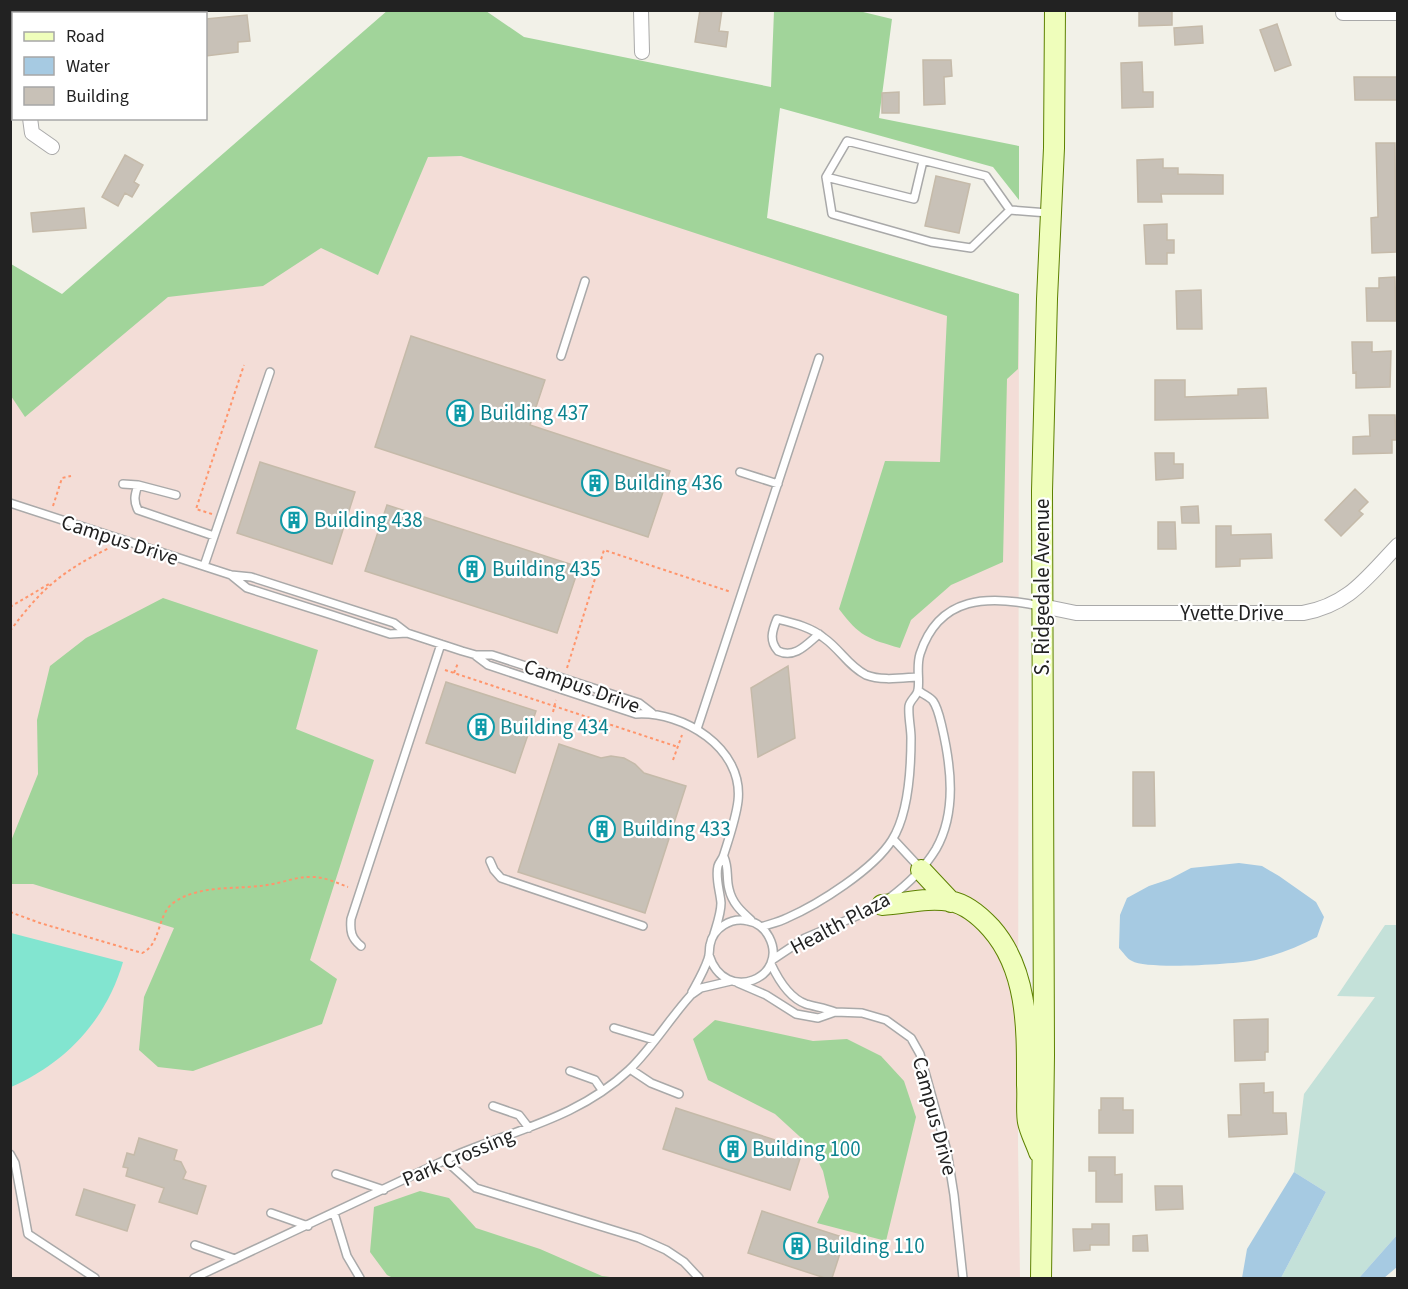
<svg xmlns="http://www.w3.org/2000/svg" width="1408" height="1289" font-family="'Source Sans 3',sans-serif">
<rect width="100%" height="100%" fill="#f2f1e8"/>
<path fill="#f3ddd7" d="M484 10 767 218 1019 294 1018 1146 1020 1278H11L10 264 62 295 388 11Z"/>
<path fill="#a1d49a" d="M388 10 486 11 524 37 771 87 774 11H859L892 19 879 118 1019 146V200L993 167 780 108 767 218 1019 294 1018 369 1007 379 1003 562 951 585 911 620 900 648C868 639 859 636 839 609L885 461 940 462 947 316 461 156 428 157 378 275 321 248 263 286 168 297 25 417 11 396V264L62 294Z
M163 598 318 650 296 729 374 760 310 960 337 979 322 1024 193 1071 158 1067 139 1050 144 997 174 928 33 884H11V841L38 774 37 720 50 666 86 638Z
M715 1020 813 1041 847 1039 881 1056 904 1081 916 1117 886 1241 817 1223 829 1197 823 1171 810 1146 775 1114 708 1080 693 1039Z
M420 1191 449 1198 476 1228 540 1249 602 1276 618 1278H393L387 1275 370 1252 374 1207Z"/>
<path fill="#c4e1d9" d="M1385 925H1397V1235L1359 1278H1281L1326 1192 1294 1172 1304 1094 1375 997 1337 996Z"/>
<path fill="#82e5d0" d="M11 933 123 962C106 1020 66 1063 11 1087Z"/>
<path fill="#a6cae2" d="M1239 863 1262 866 1279 876 1316 902 1324 917 1317 937C1298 947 1277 955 1256 960 1237 964 1147 970 1132 961 1127 959 1123 952 1119 948L1120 915 1127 898 1149 886 1170 879 1191 868Z
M1294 1172 1326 1192 1281 1278H1242L1247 1249Z
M1397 1235V1267L1384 1278H1359Z"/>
<path fill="#c8c1b7" stroke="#c5baa9" stroke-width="1.5" d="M700 10H722L719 31 728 32 726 47 695 42Z
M1139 10H1172V25L1139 26Z
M247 15 250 41 238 42V52L206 56V19Z
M1277 24 1291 65 1275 71 1260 30Z
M1202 26 1203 43 1175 45 1174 28Z
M923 60H951L952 76 944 77 945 104 924 105Z
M1142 62 1143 92H1153V107L1122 108 1121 63Z
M1354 77H1398V100H1355Z
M899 92V113H882V93Z
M1376 143H1395L1396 252 1372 253 1371 218 1378 217Z
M125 155 143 165 134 182 139 185 132 197 125 193 118 206 102 197Z
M1163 159V168H1178V174L1223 175V194H1161L1162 202H1138L1137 160Z
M936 176 970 184 959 233 925 226Z
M84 208 86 228 33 232 31 213Z
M1167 224V240H1174V253H1167V264H1146L1144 225Z
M1395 277 1396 321H1367L1366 288H1379V278Z
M1201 290 1202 329H1177L1176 291Z
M411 336 545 380 530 425 670 471 648 537 375 447Z
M1352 342H1372V352L1391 351 1390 387 1356 388V372L1353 373Z
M1155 380H1185V397L1238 395V389L1266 388 1268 418 1155 420Z
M1369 415H1395L1396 440H1392V453L1353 454V437L1370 436Z
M1155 453H1174V464H1183V478L1156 480Z
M260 462 355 492 332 564 237 533Z
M1355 489 1368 502 1359 511 1363 514 1341 536 1325 520Z
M387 505 579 567 557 633 365 571Z
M1198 506 1199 523H1182L1181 507Z
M1158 522H1175L1176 549H1158Z
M1216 526H1231V535L1271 534 1272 558 1240 559V566L1216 567Z
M788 666 795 738 758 757 751 688Z
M446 682 536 711 515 773 426 743Z
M559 744 601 758 611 756 624 758 635 764 644 773 686 786 645 913 518 872Z
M1133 772H1154L1155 826H1133Z
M1268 1019V1052H1265V1060L1235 1061 1234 1020Z
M1264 1083V1093L1273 1092V1113H1286L1287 1134 1229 1137 1228 1115H1241L1240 1084Z
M1101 1098H1123V1110H1133V1133H1099V1110H1101Z
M676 1108 803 1149 790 1190 663 1149Z
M139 1138 177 1150 174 1160 181 1162 186 1172 183 1179 206 1186 197 1214 159 1202 164 1188 126 1176 128 1168 123 1167 127 1153 134 1155Z
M1089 1157H1115V1175L1122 1174V1202H1096V1171H1089Z
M1155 1186H1182L1183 1209 1156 1210Z
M84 1189 135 1205 127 1231 76 1215Z
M762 1211 845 1238 832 1278H825L748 1253Z
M1092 1224H1109V1245H1090V1250L1074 1251 1073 1229H1092Z
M1147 1235 1148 1251H1133V1236Z"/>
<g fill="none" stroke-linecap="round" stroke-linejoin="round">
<defs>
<path id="lane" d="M826 177 914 199 923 161
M1010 210 986 176 847 141 826 177 832 214 931 242 971 248 1010 210 1048 213
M561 356 585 281
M740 472 778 484
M123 484 138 485 176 495
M138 485C135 494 133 501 138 510L214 536
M10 503 231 575 251 577 394 623 407 633 462 651 476 655H492L639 703 652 713
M204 566 270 372
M231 575 247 588 332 615 390 634 407 633
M819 634C807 644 795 659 778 651 769 641 772 631 777 619 793 623 811 627 824 638 840 649 848 666 866 675 881 681 901 678 917 677
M476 656 488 665 636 714C683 711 744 748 738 801 736 818 729 838 724 854 723 859 719 862 718 866 715 878 720 891 721 903 721 913 717 924 714 934
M697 729 819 358
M893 839 920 868
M724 857C729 868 726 878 729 889 732 903 741 911 751 920
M490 861 494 870 501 878 643 926
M888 899C907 885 924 869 936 849 957 812 951 766 942 727 940 719 938 708 933 701 930 697 922 694 918 690
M761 927C770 924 779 922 787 918 819 904 874 869 892 840 909 813 911 769 911 738 911 728 908 716 909 706 910 700 917 696 918 690 920 679 916 667 920 654 939 595 989 595 1040 606
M361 946C351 938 350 931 351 919L441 644
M772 960 805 938 880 906
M771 964C778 979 789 998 806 1004 816 1007 825 1008 835 1012
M738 983 766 995 796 1014 818 1018 835 1012 862 1013 886 1020 911 1038 920 1054 947 1151 954 1195 963 1278
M692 992C698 981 704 971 708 959 710 954 709 950 710 945 713 928 731 917 748 921 757 922 765 929 769 937 790 977 725 1006 709 955
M614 1028 654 1040
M630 1069 651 1083 679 1094
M570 1071 595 1080 602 1090
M493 1106 519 1115 529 1128
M10 1154 15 1163 28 1234 95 1278
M445 1160 476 1188 639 1238 666 1250 684 1262 699 1278
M336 1174 384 1190
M271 1213 308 1226
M334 1213 347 1256 360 1278
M195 1245 235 1259
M194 1278 456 1155C518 1129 579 1117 629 1070 652 1048 670 1018 691 995L701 988 731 981"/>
<path id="street" d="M16 10 17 14
M641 10 642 52
M1343 13H1398
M30 118 32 133 52 147
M1042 606 1076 613H1303C1349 605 1367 577 1398 545"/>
<path id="secondary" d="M921 870 951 902
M882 905C905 904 926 897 950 901 966 904 981 917 991 928 1029 971 1027 1032 1027 1085 1028 1097 1026 1111 1028 1122 1030 1132 1036 1143 1039 1152
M1041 1278 1044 1055 1042 491 1047 299 1054 148 1055 10"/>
</defs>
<use href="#lane" stroke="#a9a9a9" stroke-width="10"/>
<use href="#street" stroke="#a9a9a9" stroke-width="16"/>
<use href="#secondary" stroke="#5d8100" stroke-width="22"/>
<path stroke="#ff956c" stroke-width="2" stroke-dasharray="3 3" stroke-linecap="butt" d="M53 506 62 478 71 476
M212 514 196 509 244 365
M10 607 49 584
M10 631C42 588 61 572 109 548
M567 668 604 550 731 592
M445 670 678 747
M454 673 458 663
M553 712 556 700
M673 760 682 735
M10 912 40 923 142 953C161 945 157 915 173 903 199 884 237 890 267 885 283 883 297 876 313 877 325 877 337 883 348 887"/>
<use href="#lane" stroke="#fff" stroke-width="7"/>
<use href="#street" stroke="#fff" stroke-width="14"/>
<use href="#secondary" stroke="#effebb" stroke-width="20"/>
</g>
<defs>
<symbol id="building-ring" viewBox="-11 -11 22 22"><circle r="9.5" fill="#fff" stroke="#0f9aa8" stroke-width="1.5"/><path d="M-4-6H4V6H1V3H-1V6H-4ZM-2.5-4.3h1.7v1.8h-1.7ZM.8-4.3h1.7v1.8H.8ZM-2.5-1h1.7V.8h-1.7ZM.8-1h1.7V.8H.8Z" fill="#0f9aa8"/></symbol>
</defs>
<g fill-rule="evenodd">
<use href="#building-ring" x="445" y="398" width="30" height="30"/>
<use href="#building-ring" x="580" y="468" width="30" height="30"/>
<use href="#building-ring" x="279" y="505" width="30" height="30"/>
<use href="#building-ring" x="457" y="554" width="30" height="30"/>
<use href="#building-ring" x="466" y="712" width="30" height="30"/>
<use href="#building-ring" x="587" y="814" width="30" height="30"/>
<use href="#building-ring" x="718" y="1134" width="30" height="30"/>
<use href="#building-ring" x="782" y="1231" width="30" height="30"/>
</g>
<g text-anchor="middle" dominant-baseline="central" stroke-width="4.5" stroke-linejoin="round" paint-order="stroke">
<g font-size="21" fill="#0d838f" stroke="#fff" text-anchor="start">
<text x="480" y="413">Building 437</text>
<text x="614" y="483">Building 436</text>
<text x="314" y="520">Building 438</text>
<text x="492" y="569">Building 435</text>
<text x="500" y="727">Building 434</text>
<text x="622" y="829">Building 433</text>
<text x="752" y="1149">Building 100</text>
<text x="816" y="1246">Building 110</text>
</g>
<g font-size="21" fill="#222" stroke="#fff">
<text transform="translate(120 540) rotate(18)">Campus Drive</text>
<text transform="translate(1042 587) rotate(-90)">S. Ridgedale Avenue</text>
<text x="1232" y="613">Yvette Drive</text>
<text transform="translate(582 686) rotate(20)">Campus Drive</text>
<text transform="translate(840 923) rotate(-28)">Health Plaza</text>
<text transform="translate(935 1116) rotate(75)">Campus Drive</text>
<text transform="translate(458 1157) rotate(-23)">Park Crossing</text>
</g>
</g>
<rect width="1408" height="1289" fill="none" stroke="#222222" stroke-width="24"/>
<rect x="12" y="12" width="195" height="108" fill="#ffffff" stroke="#a7a7a7" stroke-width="1.5"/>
<rect x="24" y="32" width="30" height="9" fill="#effebb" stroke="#a7a7a7" stroke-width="1.5"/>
<text x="66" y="42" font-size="18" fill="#222222">Road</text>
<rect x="24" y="57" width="30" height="18" fill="#a6cae2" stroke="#a7a7a7" stroke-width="1.5"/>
<text x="66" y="72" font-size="18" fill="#222222">Water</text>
<rect x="24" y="87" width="30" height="18" fill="#c8c1b7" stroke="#a7a7a7" stroke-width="1.5"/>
<text x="66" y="102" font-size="18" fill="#222222">Building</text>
</svg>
